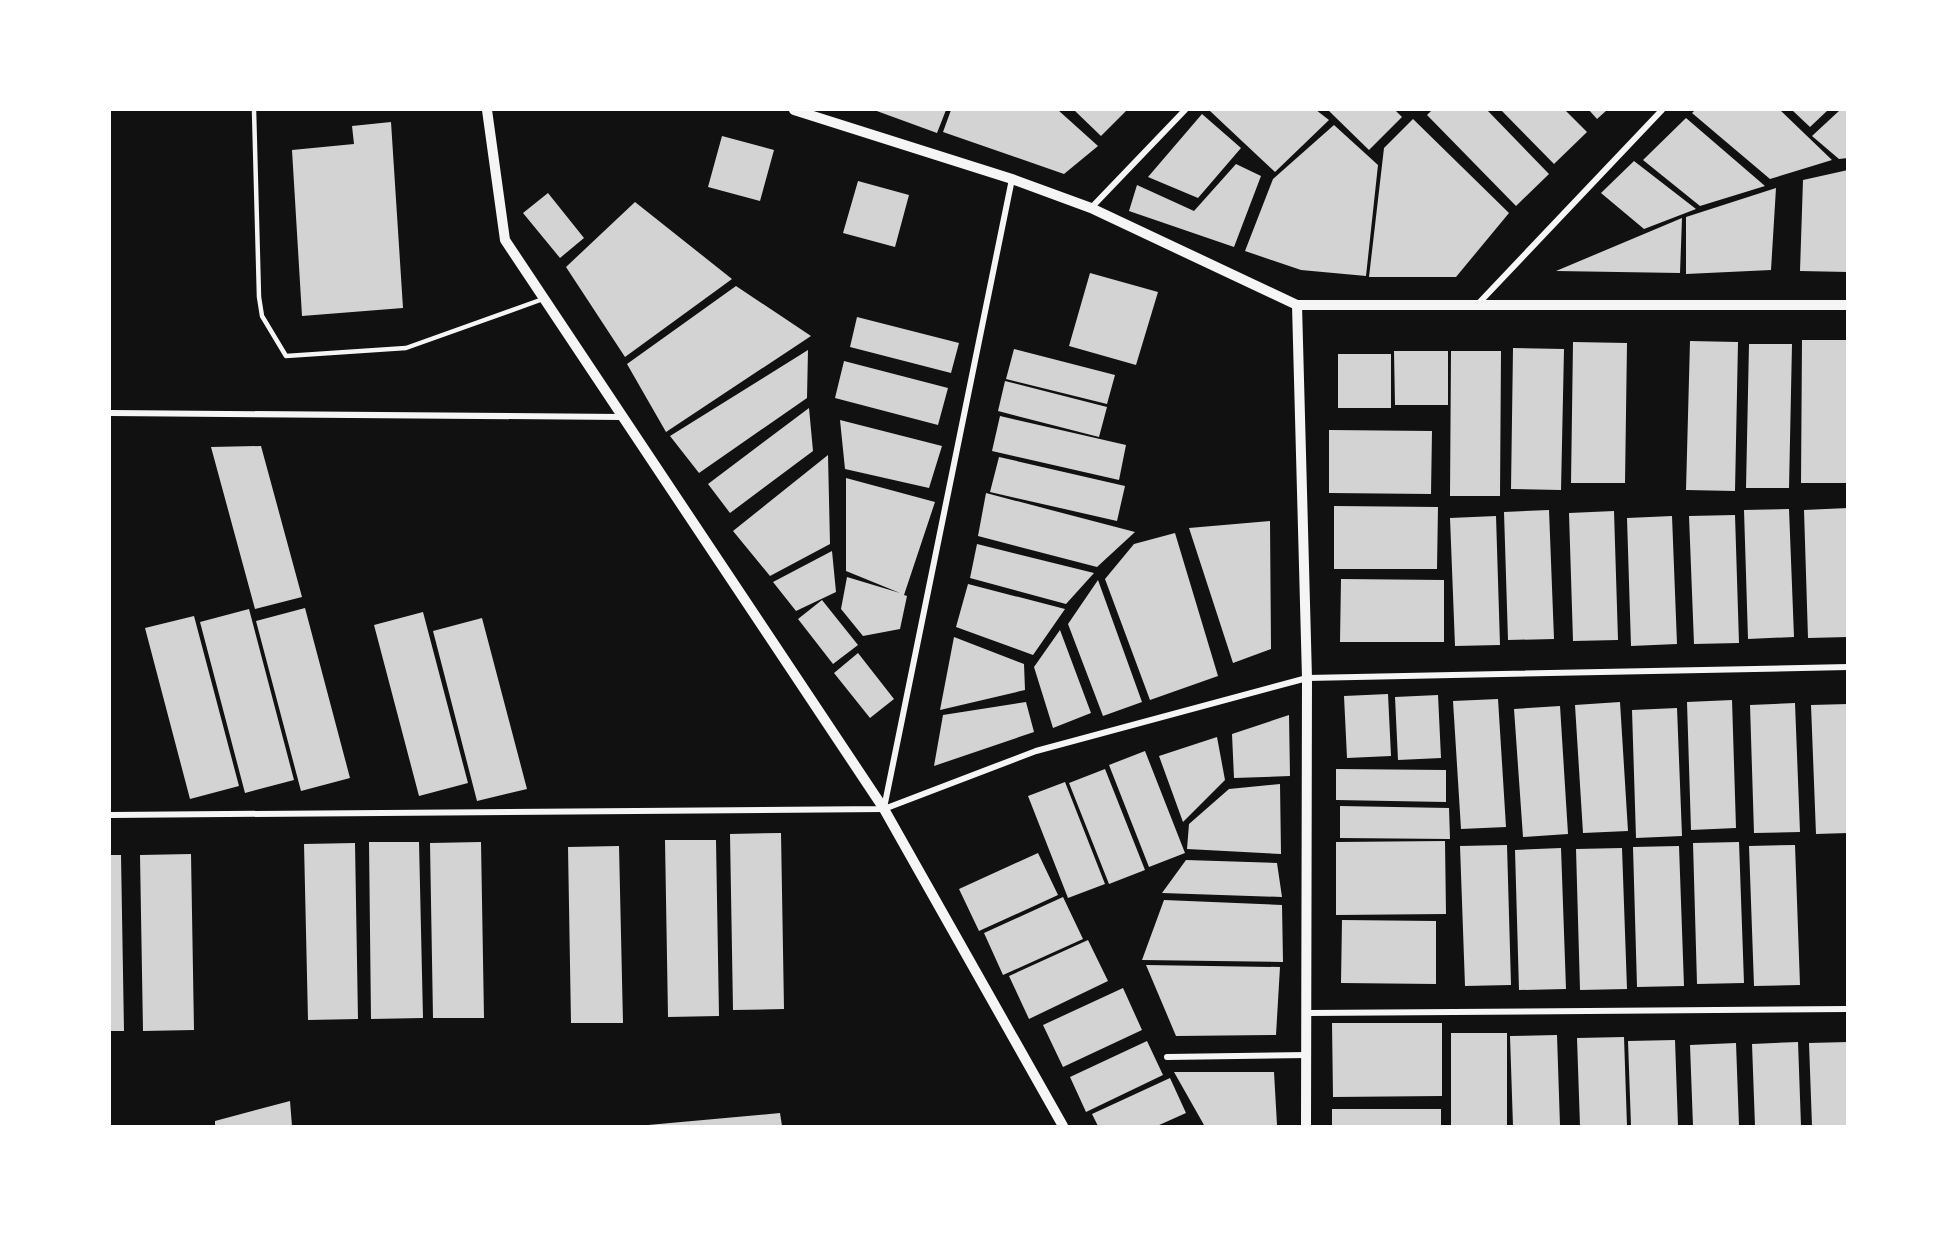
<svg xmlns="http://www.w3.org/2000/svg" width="1957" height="1236" font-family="Raleway,sans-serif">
<rect width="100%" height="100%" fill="#111"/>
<path fill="#d3d3d3" d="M874 110H946L937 133Z
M951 110H1058L1098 146 1064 174 943 132Z
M1074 110H1127L1101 136Z
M1212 110H1316L1329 120 1275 172 1210 111Z
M1328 110H1395L1402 117 1369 150Z
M1432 110H1487L1549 174 1516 206 1427 115Z
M1501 110H1565L1587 132 1554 164Z
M1589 110H1607L1597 119Z
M1695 110H1780L1832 160 1770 179 1692 113Z
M1792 110H1828L1810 127Z
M1840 110H1848V158L1839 159 1812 136Z
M1202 114 1241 148 1198 198 1148 177Z
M1686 118 1765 186 1700 206 1643 160Z
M1413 119 1509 213 1456 277H1369L1384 148Z
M391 122 403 308 302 316 292 150 354 144 352 126Z
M1334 125 1378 165 1366 276 1301 270 1245 251 1273 179Z
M722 136 774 150 760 201 708 187Z
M1634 161 1696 209 1644 229 1601 193Z
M1236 164 1261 176 1234 247 1129 211 1137 185 1194 211Z
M1848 170V272L1800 271 1803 180Z
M858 181 909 195 895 247 843 233Z
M1776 188 1771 270 1686 274V217Z
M548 193 584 238 560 258 523 213Z
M635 202 732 279 625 357 566 267Z
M1682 218 1680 273 1556 271Z
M1090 273 1158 292 1136 365 1069 346Z
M736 286 811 336 666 432 627 364Z
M857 317 959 343 951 373 850 347Z
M1802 340H1848V483H1801Z
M1690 341 1738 342 1735 491 1686 490Z
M1573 342 1627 343 1625 483H1571Z
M1749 344H1792L1789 488H1746Z
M1513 348 1564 349 1561 490 1511 489Z
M1014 349 1115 375 1107 404 1006 379Z
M808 350 807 398 699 473 670 436Z
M1394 351H1448V405H1395Z
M1451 351H1501L1500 496H1450Z
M1338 354H1391V408H1338Z
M844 361 948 388 938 425 835 398Z
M1005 381 1107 407 1099 437 998 411Z
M809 408 813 451 730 513 708 484Z
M1000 416 1126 445 1119 480 992 451Z
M840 420 942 446 929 488 845 469Z
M1329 430 1432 431 1431 494 1329 493Z
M261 446 302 597 255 609 211 447Z
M828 455 830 544 770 576 733 531Z
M999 457 1125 486 1117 521 990 492Z
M846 478 935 502 904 595 907 596 900 629 863 636 841 609 847 577 900 593 846 571Z
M986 493 1135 532 1097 567 978 536Z
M1334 506 1438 507 1437 569H1334Z
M1848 508V637L1808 638 1804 510Z
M1789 509 1794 637 1748 639 1744 510Z
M1549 510 1554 639 1508 640 1504 512Z
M1614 511 1618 640 1573 641 1569 513Z
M1735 515 1739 643 1694 644 1689 516Z
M1496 516 1500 645 1455 646 1450 518Z
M1672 516 1677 644 1631 646 1627 518Z
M1270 521 1271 649 1233 663 1189 528Z
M1175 533 1218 676 1150 700 1105 579 1134 544Z
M977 544 1094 573 1066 604 970 578Z
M832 551 836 592 796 611 773 582Z
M1341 579 1444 580V642H1340Z
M1098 580 1142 702 1103 716 1068 624Z
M968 584 1065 609 1033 655 956 627Z
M822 600 858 645 833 664 798 619Z
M305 608 350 778 301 791 256 621Z
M249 609 294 780 245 793 200 622Z
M423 612 468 783 419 796 374 625Z
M194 616 239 786 190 799 145 628Z
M482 618 527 789 477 801 433 631Z
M1060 630 1091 713 1053 728 1034 667Z
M954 637 1024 664 1025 690 940 710Z
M858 653 894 699 870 718 834 673Z
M1388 694 1391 756 1347 758 1344 696Z
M1438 695 1441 758 1398 760 1395 697Z
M1498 699 1506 827 1461 829 1453 701Z
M1732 700 1736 828 1691 830 1687 702Z
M1026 702 1034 732 934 766 943 715Z
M1620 702 1628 831 1583 833 1575 705Z
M1795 703 1800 832 1754 833 1750 705Z
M1848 704V833L1816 834 1811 705Z
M1560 706 1568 834 1523 837 1514 709Z
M1677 708 1682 836 1636 838 1632 710Z
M1289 715 1290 776 1234 778 1232 734Z
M1217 737 1225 780 1183 822 1159 756Z
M1145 751 1185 853 1149 867 1109 765Z
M1105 769 1145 870 1109 884 1069 783Z
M1336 769 1446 770V802L1336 800Z
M1065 782 1105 884 1068 898 1028 796Z
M1280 784 1281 854 1187 849 1189 824 1229 789Z
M1340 806 1449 808 1450 839 1340 838Z
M781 833 784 1009 733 1010 730 834Z
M665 840H716L719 1016 668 1017Z
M1445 841 1446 914 1336 915V842Z
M369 842H419L423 1018 371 1019Z
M481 842 484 1018H433L430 843Z
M1739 842 1744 983 1697 984 1693 843Z
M355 843 358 1019 308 1020 304 844Z
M1507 845 1511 985 1465 986 1460 846Z
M1795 845 1800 985 1754 986 1749 846Z
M619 846 623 1023H571L568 847Z
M1679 846 1684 986 1637 987 1633 847Z
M1561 848 1566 989 1519 990 1515 850Z
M1622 848 1627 989 1580 990 1576 849Z
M1038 853 1058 895 979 931 959 889Z
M191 854 194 1030 143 1031 140 855Z
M110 855H121L124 1031H110Z
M1186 860 1277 863 1282 897 1162 893Z
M1063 897 1083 939 1003 975 984 933Z
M1164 900 1282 905 1283 962 1142 960Z
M1342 920 1436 921V984L1341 983Z
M1088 940 1108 981 1029 1019 1009 976Z
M1146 965 1280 967 1276 1035 1176 1036Z
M1123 988 1142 1030 1063 1067 1043 1025Z
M1332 1023H1442V1096L1333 1097Z
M1451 1033H1507V1126H1451Z
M1557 1035 1560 1126H1513L1510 1036Z
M1624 1037 1627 1126H1580L1577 1038Z
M1675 1040 1678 1126H1631L1628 1041Z
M1147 1041 1163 1075 1086 1112 1070 1077Z
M1798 1042 1801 1126H1755L1752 1044Z
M1848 1042V1126H1812L1809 1043Z
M1736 1043 1739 1126H1693L1690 1045Z
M1174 1072H1274L1277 1125H1204Z
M1170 1078 1186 1113 1157 1126H1098L1092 1114Z
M290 1101 292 1126H215V1121Z
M1332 1109H1441V1126H1332Z
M780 1113 782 1126H649L648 1125Z"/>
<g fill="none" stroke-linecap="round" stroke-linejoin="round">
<path stroke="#f5f5f5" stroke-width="4.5" d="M254 110 259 297 262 316 286 356 406 348 543 299"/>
<path stroke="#f5f5f5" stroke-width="6" d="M1091 208 1185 110
M1477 305 1662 110
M110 413 622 417
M884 808 1012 179
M110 815 884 809 1036 751 1307 678 1848 667
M1308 1013 1848 1009
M1167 1057 1307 1055"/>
<path stroke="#f5f5f5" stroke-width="10" d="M487 110 505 240 884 809 1063 1126
M794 110 1012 179 1091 208 1297 305H1848
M1297 305 1307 678 1306 1126"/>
</g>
<rect width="1957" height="1236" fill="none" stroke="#ffffff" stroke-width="222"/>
</svg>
